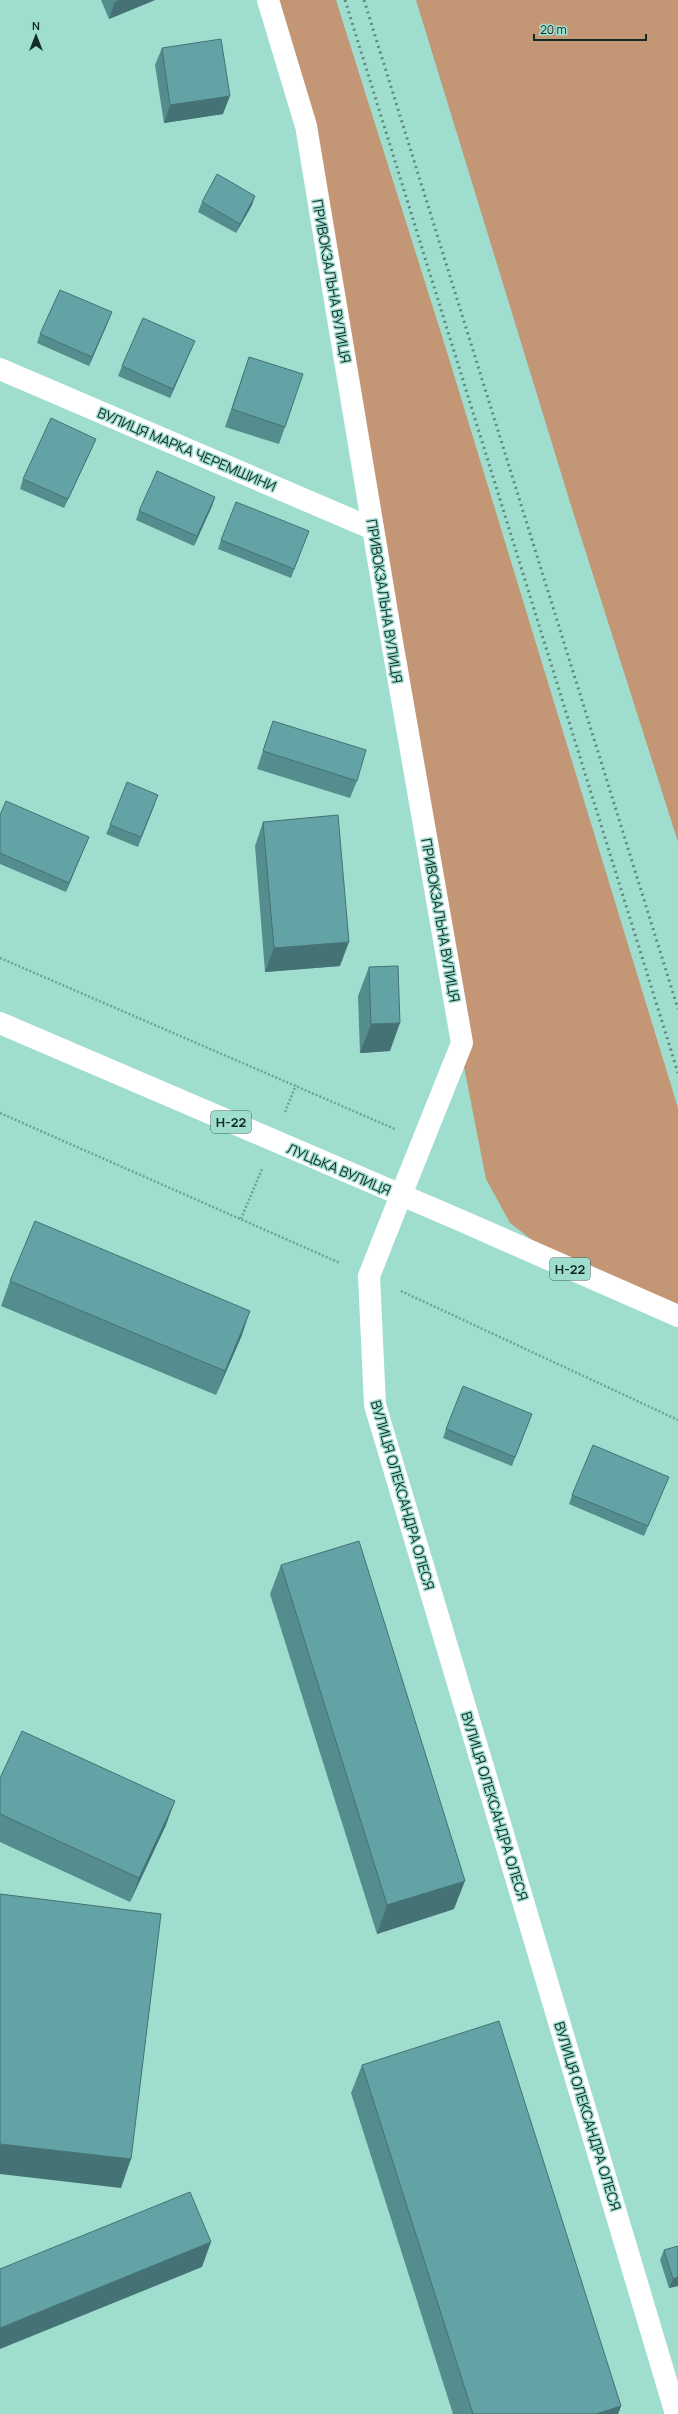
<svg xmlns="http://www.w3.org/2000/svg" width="678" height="2414" font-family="Manrope,sans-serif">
<rect width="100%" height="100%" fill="#9fddce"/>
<path fill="#c39776" d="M271 0H336L447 352 678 1108V1308L544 1249 510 1223 486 1179 455 1021 352 431Z
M416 0H678V842L573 512Z"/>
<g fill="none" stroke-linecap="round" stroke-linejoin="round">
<path stroke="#6fa195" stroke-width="2.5" stroke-dasharray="2 2" stroke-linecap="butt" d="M0 958 395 1129
M285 1112 296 1085
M0 1113 340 1263
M241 1219 262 1169
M401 1291 678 1420"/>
<path stroke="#fff" stroke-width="22" d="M0 369 373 529
M401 1195 369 1276 375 1405 676 2414"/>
<path stroke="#fff" stroke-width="22" d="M268 0 306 126 391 636 462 1043 401 1195"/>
<path stroke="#fff" stroke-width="22" d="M0 1023 462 1221 678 1316"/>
<path stroke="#5c887e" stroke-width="3" stroke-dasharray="2 4" stroke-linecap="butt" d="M345 0 678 1073
M364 0 678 1009"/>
</g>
<path fill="#558c8e" d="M101 0H155L109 19Z
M162 48 223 114 164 123 155 65Z
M202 202 252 205 236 233 198 212Z
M108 322 89 366 37 343 40 334Z
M191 350 170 398 118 376 122 366Z
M249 357 285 427 279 444 225 427Z
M92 448 64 508 20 489 23 479Z
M215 497 212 506 194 546 136 520 139 511Z
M309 531 291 578 218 549 221 540Z
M273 721 357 781 350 798 257 769 267 738Z
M155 804 138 847 106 834 110 825Z
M0 815 89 837 66 892 0 864Z
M263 822 340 966 265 972 255 846Z
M369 967 390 1051 360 1053 358 996Z
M10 1281 242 1335 216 1395 1 1306Z
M532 1414 512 1466 443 1438 446 1429Z
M665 1486 644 1536 569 1504 572 1495Z
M281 1565 454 1909 377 1934 270 1594Z
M0 1778 166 1825 130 1902 0 1842Z
M362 2065 621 2406 618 2414H453L351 2093Z
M678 2246V2286L669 2288 660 2260 664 2250Z"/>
<path fill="#457274" d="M119 0H155L109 19 115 2Z
M230 96 223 114 164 123 170 105Z
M255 196 252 205 236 233 240 224Z
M112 312 108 322 89 366 92 357Z
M195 341 191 350 170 398 173 389Z
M96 439 92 448 64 508 68 499Z
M215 497 212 506 194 546 197 536Z
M89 837 85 846 66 892 69 883Z
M349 942 340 966 265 972 274 948Z
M400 1023 390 1051 360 1053 371 1024Z
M250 1311 242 1335 216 1395 225 1371Z
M175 1801 166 1825 130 1902 139 1878Z
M465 1881 454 1909 377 1934 387 1905Z
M0 2144 131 2159 121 2188 0 2174Z
M211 2242 202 2267 0 2349V2328Z
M678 2277V2286L669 2288 673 2279Z
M621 2406 618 2414H596Z"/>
<path fill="#63a3a5" stroke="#457274" d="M221 39 230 96 170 105 162 48Z
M217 174 255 196 240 224 202 202Z
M60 290 112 312 92 357 40 334Z
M143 318 195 341 173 389 122 366Z
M249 357 303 374 285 427 232 409Z
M51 418 96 439 68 499 23 479Z
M157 471 215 497 197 536 139 511Z
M236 502 309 531 294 569 221 540Z
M273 721 366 750 357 781 263 751Z
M127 782 158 795 141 837 110 825Z
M6 801 89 837 69 883 0 853V815Z
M338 815 349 942 274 948 263 822Z
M398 966 400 1023 371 1024 369 967Z
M35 1221 250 1311 225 1371 10 1281Z
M463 1386 532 1414 515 1457 446 1429Z
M593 1445 669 1477 648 1526 572 1495Z
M359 1541 465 1881 387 1905 281 1565Z
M22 1731 175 1801 139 1878 0 1814V1778Z
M0 1894 161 1914 131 2159 0 2144Z
M499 2021 621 2406 596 2414H473L362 2065Z
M190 2192 211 2242 0 2328V2269Z
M678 2246V2277L673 2279 664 2250Z"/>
<g text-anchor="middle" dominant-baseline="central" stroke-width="3" stroke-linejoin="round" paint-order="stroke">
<g fill="#9fddce" stroke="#3c6058" stroke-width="1">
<rect x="211" y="1111" width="40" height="22" rx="3"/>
<rect x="550" y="1258" width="40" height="22" rx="3"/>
</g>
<g font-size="13" font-weight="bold" fill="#122b26">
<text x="231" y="1122">Н-22</text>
<text x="570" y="1269">Н-22</text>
</g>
<g font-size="14" fill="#122b26" stroke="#9fddce">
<text transform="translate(332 281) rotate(80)">ПРИВОКЗАЛЬНА ВУЛИЦЯ</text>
<text transform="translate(187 449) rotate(23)">ВУЛИЦЯ МАРКА ЧЕРЕМШИНИ</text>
<text transform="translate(385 601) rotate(81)">ПРИВОКЗАЛЬНА ВУЛИЦЯ</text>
<text transform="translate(441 920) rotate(80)">ПРИВОКЗАЛЬНА ВУЛИЦЯ</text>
<text transform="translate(339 1169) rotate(23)">ЛУЦЬКА ВУЛИЦЯ</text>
<text transform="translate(403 1495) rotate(74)">ВУЛИЦЯ ОЛЕКСАНДРА ОЛЕСЯ</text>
<text transform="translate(495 1806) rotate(73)">ВУЛИЦЯ ОЛЕКСАНДРА ОЛЕСЯ</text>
<text transform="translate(588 2116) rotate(73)">ВУЛИЦЯ ОЛЕКСАНДРА ОЛЕСЯ</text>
</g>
</g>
<g transform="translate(36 36)" stroke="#9fddce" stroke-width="3" paint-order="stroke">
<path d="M0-3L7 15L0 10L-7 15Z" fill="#122b26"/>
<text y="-6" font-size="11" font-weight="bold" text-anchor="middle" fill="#122b26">N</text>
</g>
<path d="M534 34v6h112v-6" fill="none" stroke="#122b26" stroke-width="2"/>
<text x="540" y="34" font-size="12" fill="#122b26" stroke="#9fddce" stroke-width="3" paint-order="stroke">20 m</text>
</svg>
